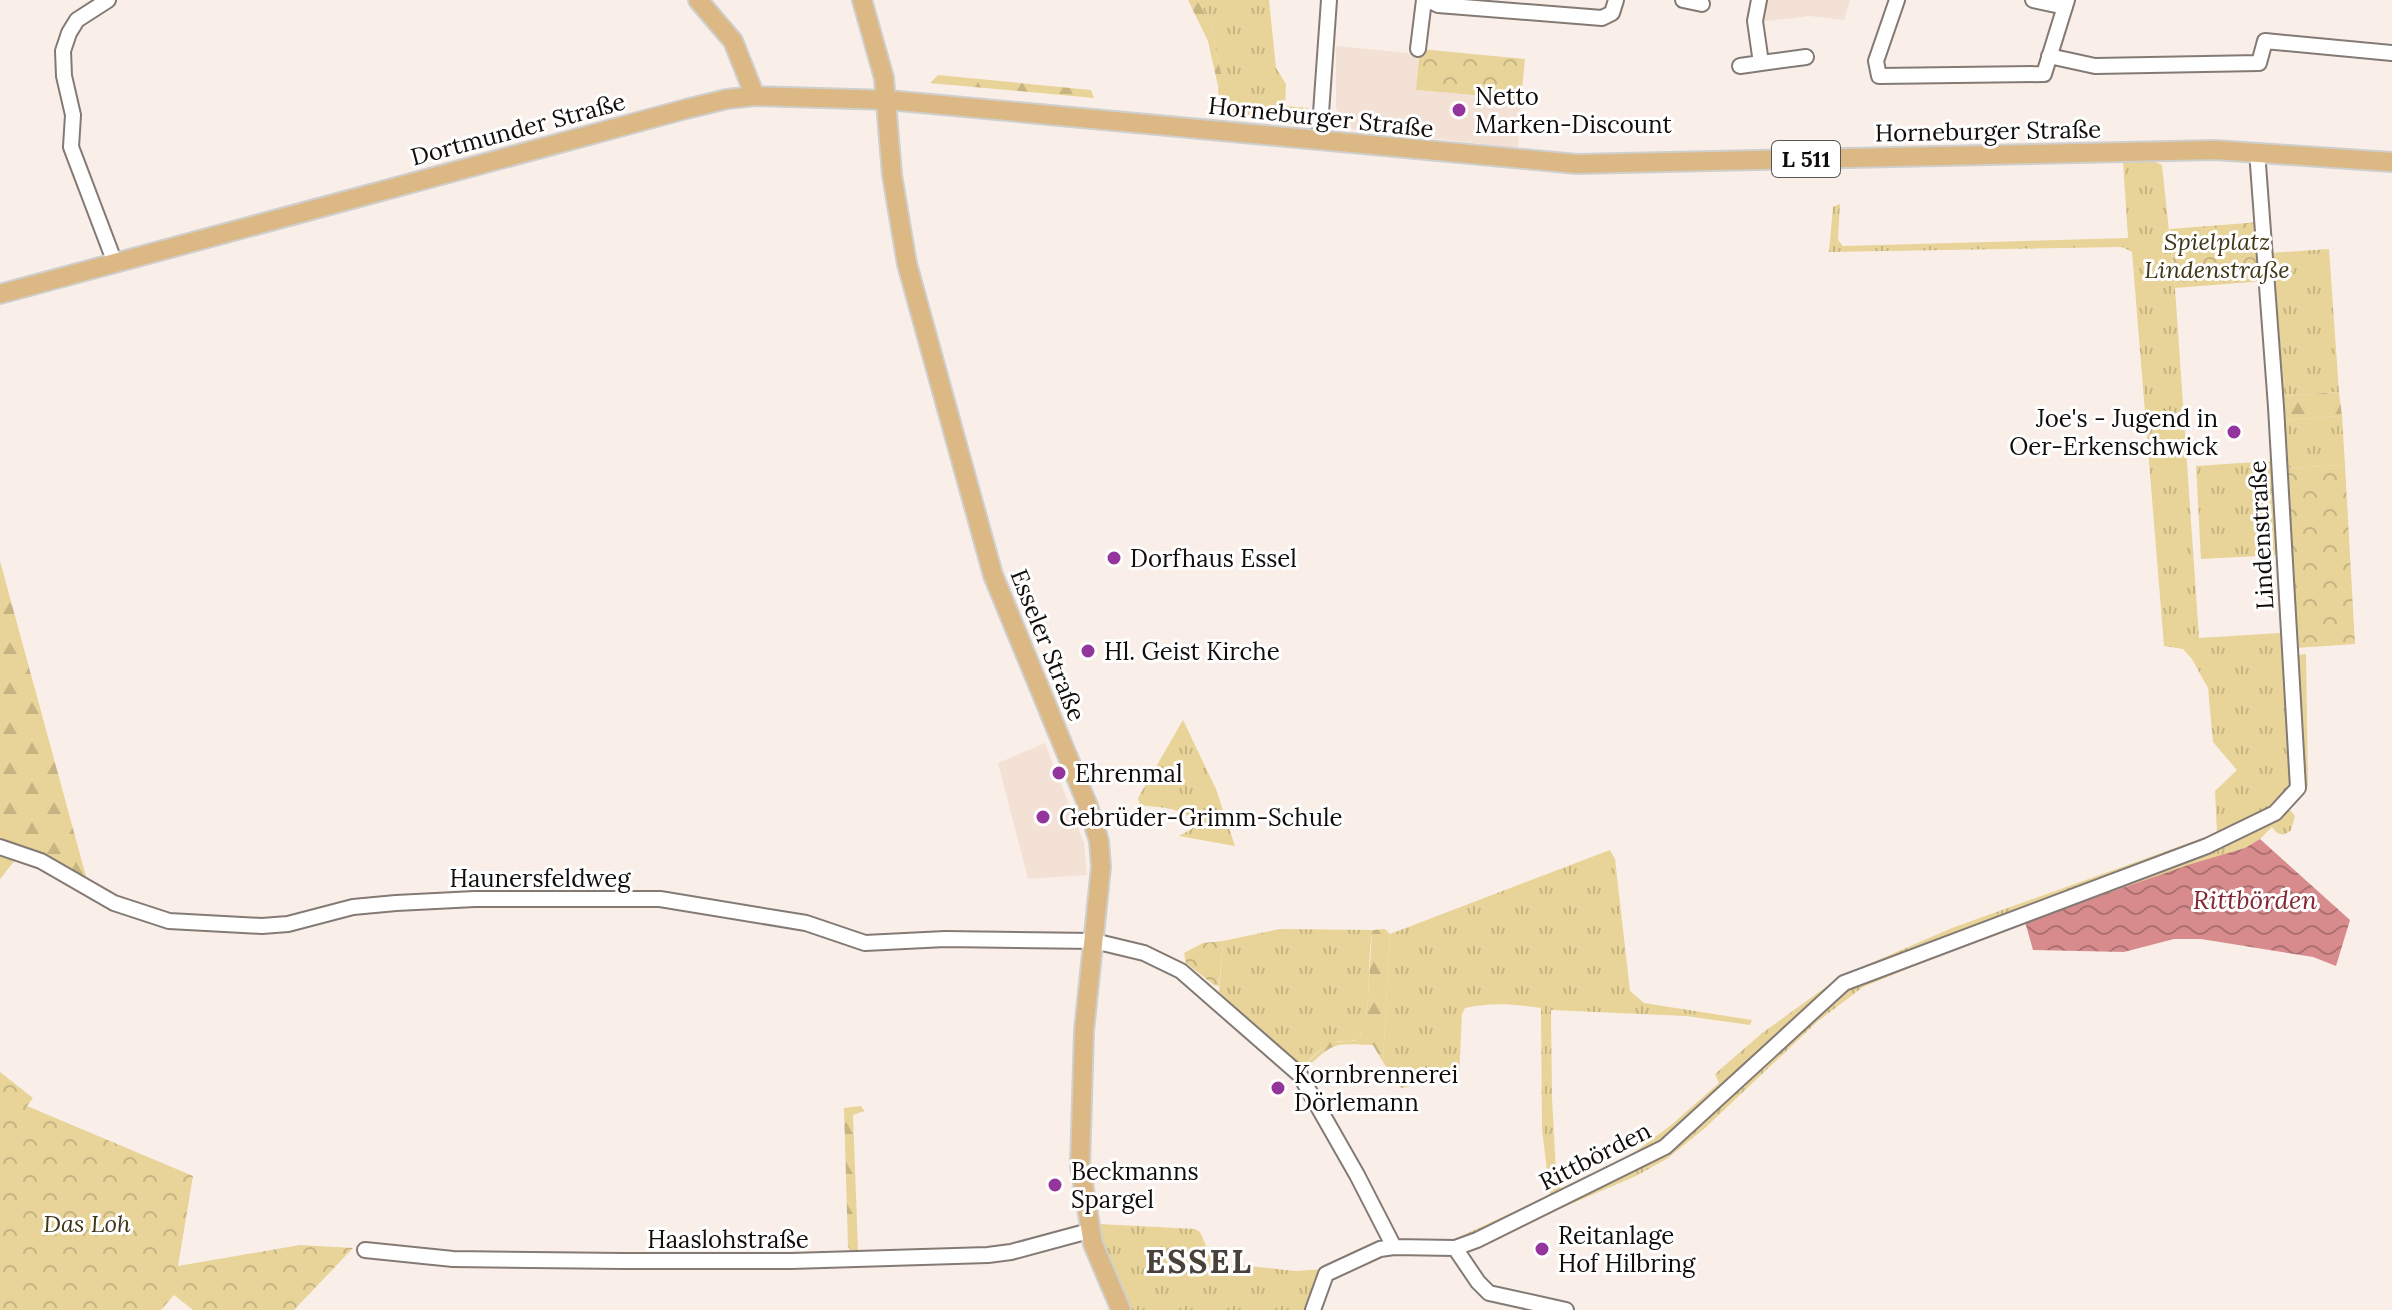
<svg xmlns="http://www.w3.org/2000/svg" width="2392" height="1310" font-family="Lora,serif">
<defs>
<pattern id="grass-tufts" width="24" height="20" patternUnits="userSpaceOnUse" patternTransform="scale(2)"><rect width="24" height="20" fill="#e8d398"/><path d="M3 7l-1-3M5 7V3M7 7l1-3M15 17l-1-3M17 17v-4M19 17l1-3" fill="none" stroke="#c6b482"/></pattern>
<pattern id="forest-firs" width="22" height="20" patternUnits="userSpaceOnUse" patternTransform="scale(2)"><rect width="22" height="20" fill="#e8d398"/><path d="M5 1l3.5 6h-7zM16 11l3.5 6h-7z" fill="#c6b482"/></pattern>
<pattern id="park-crowns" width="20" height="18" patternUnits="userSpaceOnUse" patternTransform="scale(2)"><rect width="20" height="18" fill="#e8d398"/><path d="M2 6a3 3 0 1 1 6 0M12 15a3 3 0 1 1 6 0" fill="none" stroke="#c6b482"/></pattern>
<pattern id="water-waves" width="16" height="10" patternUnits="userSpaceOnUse" patternTransform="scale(2)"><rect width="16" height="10" fill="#d88b8d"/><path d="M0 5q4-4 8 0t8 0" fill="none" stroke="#ae7071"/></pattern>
</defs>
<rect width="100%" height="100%" fill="#faefe8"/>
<path fill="#f4e1d6" d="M1764 0H1850L1844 20 1809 16 1759 22Z
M1336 46 1420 54 1417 90 1521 99 1518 148 1342 128 1338 121 1336 107Z
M1045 743 1084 843 1087 875 1028 879 998 763Z"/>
<path fill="url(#grass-tufts)" d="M1198 0H1269L1276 68 1286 84 1285 106 1308 108 1305 118 1293 124 1220 116 1218 86 1222 76 1216 54 1213 29Z
M2123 161H2153L2162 165 2175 288 2199 638 2280 633 2283 657 2306 654 2308 786 2289 809 2295 816 2291 830C2284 837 2277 835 2272 827L2260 839 2245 848 2030 919 1863 987 1817 1022 1705 1128 1668 1158 1636 1176 1464 1250 1459 1237 1550 1195 1542 1129 1541 1008C1515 1004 1491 1002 1465 1008L1462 1014 1459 1077 1401 1088 1383 1062 1390 934 1610 850 1615 859 1630 991 1644 1003 1752 1020 1750 1025 1686 1016 1551 1010 1552 1098 1556 1172 1561 1190 1617 1165 1670 1126 1719 1083 1715 1074 1761 1034 1841 976 1952 928 2217 833 2215 791 2237 770 2213 742 2208 688 2192 659 2183 649 2164 646 2132 252 2122 247 1829 252 1833 207 1840 204 1838 240 1843 246 2128 238Z
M2329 249 2339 392 2281 396 2270 253Z
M2342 416 2345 465 2285 468 2282 420Z
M2271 461 2277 555 2201 559 2196 466Z
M1183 720 1216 789 1235 846 1179 836 1192 829 1194 822C1182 806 1159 808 1140 805L1138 798Z
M1280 929 1373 930C1366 955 1373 1021 1359 1037 1353 1044 1343 1039 1335 1042 1321 1046 1311 1058 1300 1069L1219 992 1223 941Z
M1099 1224 1195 1229 1200 1232 1216 1268 1239 1265 1295 1271 1326 1269 1307 1310H1131L1107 1256Z"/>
<path fill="url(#forest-firs)" d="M1188 0H1198L1213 29 1216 54 1222 76 1218 86 1208 41Z
M938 75 1091 90 1094 98 930 83Z
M2339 392 2342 416 2282 420 2281 396Z
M0 561 90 891 58 872 16 859 0 879Z
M1385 929 1390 934 1383 1062 1373 1045C1330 1043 1334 1043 1303 1071L1300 1069 1329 1042 1354 1041 1361 1035 1367 1013 1372 933 1373 930Z
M861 1106 864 1111 853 1115 858 1250 884 1251 893 1254 854 1255 848 1247 844 1108Z"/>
<path fill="url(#park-crowns)" d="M1420 49 1525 59 1521 99 1416 90Z
M2260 222 2265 281 2175 288 2170 229Z
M2345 465 2355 644 2295 648 2285 468Z
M1223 941 1219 986 1214 985 1186 963 1184 953 1203 943Z
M0 1072 33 1098 27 1106 193 1176 178 1266 300 1245 353 1248 294 1310H193L174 1295 161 1310H0Z"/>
<path fill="url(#water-waves)" d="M2260 839 2350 920 2336 966 2313 957 2201 939H2174L2124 952 2033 950 2025 922 2191 864 2245 848Z"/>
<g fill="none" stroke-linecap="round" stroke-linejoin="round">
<defs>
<path id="minor" d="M108 0 77 20 69 33 63 51 64 76 73 115 71 147 115 263
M1428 0 1438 5 1602 18 1612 13 1616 0
M1683 0 1702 4
M1759 0 1755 21 1761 63 1806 57
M1897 0 1876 61 1879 76 2044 74 2067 0
M2033 0 2065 7
M1418 49 1424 0
M2049 56 2095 66 2259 63 2265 41 2392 53
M1740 66 1761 63
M1319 141 1329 0
M0 847 41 861 114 903 169 921 262 926 288 924 353 907 396 903 475 899H660L806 923 865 943 945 939 1094 941 1144 953 1181 971 1300 1075 1357 1175 1394 1247
M1455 1248 1478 1282 1489 1293 1566 1310
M365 1250 453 1259 624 1261H791L988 1255 1011 1252 1089 1231
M1313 1310 1326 1274 1380 1249 1394 1247 1455 1248 1477 1240 1665 1147 1844 983 2207 846 2275 813 2298 788 2276 407 2257 151"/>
<path id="major" d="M698 0 733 41 755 96
M862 0 884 78 892 175 907 264 993 575 1088 806 1099 841 1101 867 1084 1031 1080 1165 1093 1244 1121 1310
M0 294 686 109 727 99 755 96 888 100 1577 164 2215 150 2392 162"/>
</defs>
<use href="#minor" stroke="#847a74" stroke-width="18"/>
<use href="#major" stroke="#cfcfce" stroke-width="22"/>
<use href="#minor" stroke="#fff" stroke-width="14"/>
<use href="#major" stroke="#dcb884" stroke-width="18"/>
</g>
<g fill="#94359e" stroke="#fff" stroke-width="3">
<circle cx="1459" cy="110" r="8"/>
<circle cx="2234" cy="432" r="8"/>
<circle cx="1114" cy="558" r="8"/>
<circle cx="1088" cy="651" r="8"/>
<circle cx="1059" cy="773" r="8"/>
<circle cx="1043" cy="817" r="8"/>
<circle cx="1278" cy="1088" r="8"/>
<circle cx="1055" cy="1185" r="8"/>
<circle cx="1542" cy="1249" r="8"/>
</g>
<g text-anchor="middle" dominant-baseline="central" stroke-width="6" stroke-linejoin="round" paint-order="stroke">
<rect fill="#fff" stroke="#585654" stroke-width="2" x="1772" y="141" width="68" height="36" rx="6"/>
<g font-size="22" font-weight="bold" fill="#110d0b">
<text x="1806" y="159">L 511</text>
</g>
<g font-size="24" fill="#110d0b" stroke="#fff" text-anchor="start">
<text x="1475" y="96">Netto<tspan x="1475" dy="28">Marken-Discount</tspan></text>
<text x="2218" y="418" text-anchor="end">Joe's - Jugend in<tspan x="2218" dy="28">Oer-Erkenschwick</tspan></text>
<text x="1130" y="558">Dorfhaus Essel</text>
<text x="1104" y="651">Hl. Geist Kirche</text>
<text x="1075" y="773">Ehrenmal</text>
<text x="1059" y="817">Gebrüder-Grimm-Schule</text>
<text x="1294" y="1074">Kornbrennerei<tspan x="1294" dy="28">Dörlemann</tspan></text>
<text x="1071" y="1171">Beckmanns<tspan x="1071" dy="28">Spargel</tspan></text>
<text x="1558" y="1235">Reitanlage<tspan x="1558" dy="28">Hof Hilbring</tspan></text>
</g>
<g font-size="24" fill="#110d0b" stroke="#fff">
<text transform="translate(1321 117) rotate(6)">Horneburger Straße</text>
<text transform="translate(518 129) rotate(-15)">Dortmunder Straße</text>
<text transform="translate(1988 131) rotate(-1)">Horneburger Straße</text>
<text transform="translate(2261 535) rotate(-93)">Lindenstraße</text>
<text transform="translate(1048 645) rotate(68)">Esseler Straße</text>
<text x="540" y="878">Haunersfeldweg</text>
<text transform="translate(1595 1156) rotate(-27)">Rittbörden</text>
<text x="728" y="1239">Haaslohstraße</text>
</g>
<g font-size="24" font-style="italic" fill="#413616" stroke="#fff">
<text x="2217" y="241">Spielplatz<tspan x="2217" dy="28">Lindenstraße</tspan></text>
<text x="87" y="1223">Das Loh</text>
</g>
<g font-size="26" font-style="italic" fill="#832832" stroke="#fff">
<text x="2255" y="899">Rittbörden</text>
</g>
<g font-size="32" font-weight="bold" letter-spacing="2" fill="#4a413b" stroke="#fff">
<text x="1199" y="1261">ESSEL</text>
</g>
</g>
</svg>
